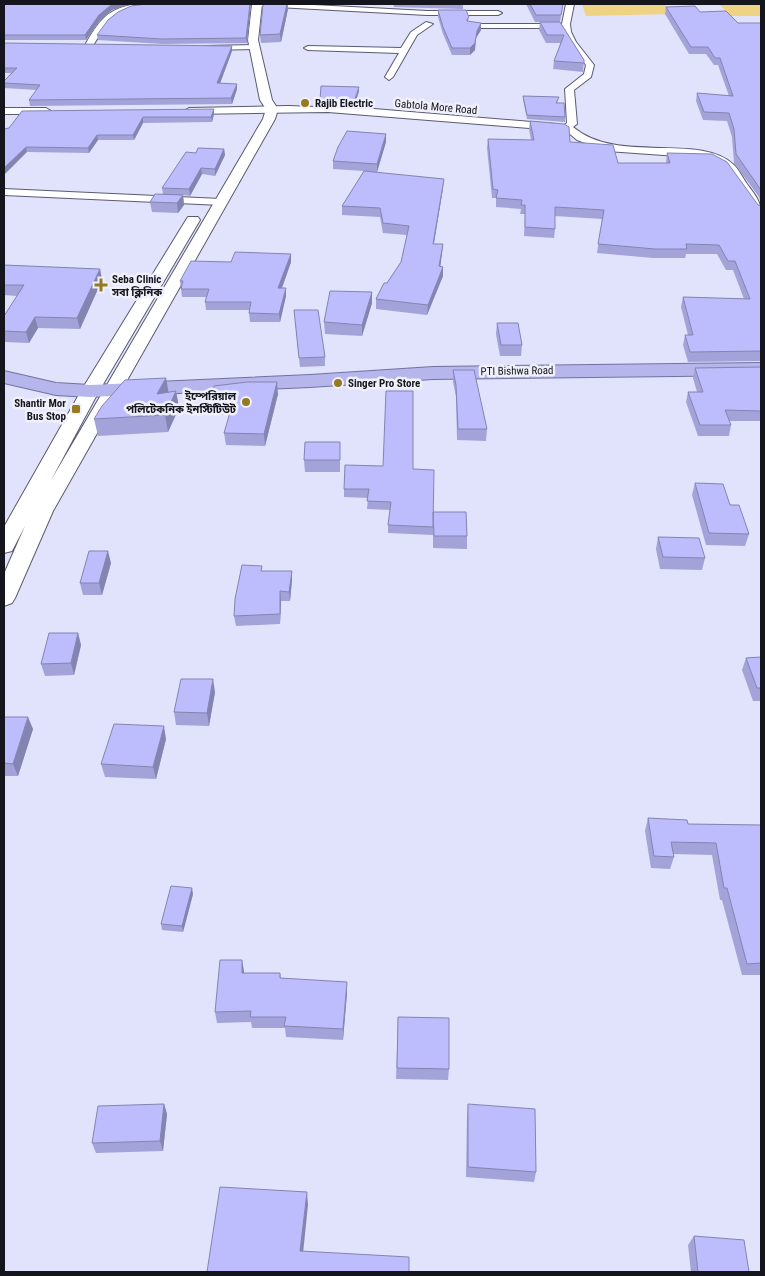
<svg xmlns="http://www.w3.org/2000/svg" width="765" height="1276" font-family="'Roboto Condensed','Noto Sans Bengali',sans-serif">
<rect width="100%" height="100%" fill="#e1e2fc"/>
<path fill="#edd383" d="M582 4H664L673 14 586 16Z
M719 4H761V16H731Z"/>
<g fill="none" stroke-linecap="round" stroke-linejoin="round">
<defs>
<path id="minor" d="M137 4H158C152 8 142 7 135 9 111 12 104 29 92 47H86L85 45C99 21 107 8 137 4Z
M254 4H295L427 11H498L502 13 498 15H427L258 6Z
M566 4H574L570 24 571 32 576 42 594 65 591 77 574 90 577 124 573 127C618 165 700 132 734 165 739 170 743 178 747 184 755 195 761 201 761 214L757 213 726 169 706 158 607 151 577 140 564 129 562 127 567 123 565 89 584 74 586 65 568 42 562 28H472L468 26 472 24H562Z
M426 22 433 24 417 35 393 77 389 80 385 77 399 53 308 50 304 48 308 46 401 48 411 32Z
M254 45 258 47 257 49 207 50 203 48 207 46Z
M288 106 374 109 555 124 560 127 555 130 529 128 328 112 189 114 184 111 189 108Z
M4 108H46L51 111 46 114H4Z
M4 189 221 199 226 202 221 205 4 195Z"/>
<path id="tertiary" d="M252 4H262L258 40 272 100 278 109 275 119 53 511 15 598 12 603 4 606V574L25 526 12 551 4 553V527L81 391 186 220 188 217H198L200 220 99 391 50 482 263 119 266 109 260 100 248 40Z"/>
<path id="trunk" d="M761 363V375L433 379 310 387 90 397 56 395 4 383V371L56 383 90 385 310 375 433 367Z"/>
</defs>
<use href="#minor" stroke="#5a5b71" stroke-width="2"/>
<use href="#tertiary" stroke="#5a5b71" stroke-width="2"/>
<use href="#trunk" stroke="#7272a1" stroke-width="2"/>
<use href="#minor" fill="#fff" fill-rule="evenodd"/>
<use href="#tertiary" fill="#fff" fill-rule="evenodd"/>
<use href="#trunk" fill="#b6b6ec" fill-rule="evenodd"/>
</g>
<path fill="#a3a3da" d="M4 4 112 10 100 20 86 40H4Z
M146 4H251L247 43 163 44 98 40 97 35Z
M263 4H288V9L281 42 261 43 260 35Z
M393 4H463V9L394 7Z
M526 4H563L560 22 584 60 583 72 553 69 554 61 561 43H546L539 30 540 22H535Z
M666 7 700 12 738 23H761V204L759 197 734 163 732 137 727 121 703 120 696 101 697 93 729 96 718 65H714L706 54H689L665 14Z
M438 10 469 17 468 21 481 30 476 38 475 50 470 55H452L443 34 438 17Z
M4 43 232 46V51L220 83 237 89 232 104 30 106 29 100 37 90 4 88V81L11 73H4Z
M359 91 354 107 320 104V100Z
M523 96 559 97 557 103 565 117V122L527 119 523 100Z
M22 111 214 114 212 122 143 123 134 140H98L89 153 27 152 9 128Z
M530 121 570 142 618 163H666L667 153 758 205 761 206V361L688 362 683 345 685 335H688L681 307 683 297 744 299 733 270H726L717 254H686L685 258H653L597 253 602 219 555 216V229L554 238 524 236 525 214H520L521 209 496 207V198H492L487 148 488 139 531 140 529 129Z
M386 142 377 172 443 188 434 244H443L440 266 443 267V276L427 315 376 309V299L401 262 407 235 383 233 380 217 342 215V206L364 171 333 169V161Z
M224 149 225 155 215 176 202 174 190 196 183 195 184 205 178 213 152 212 150 202 163 194 162 188 196 153Z
M291 254V262L282 288H286V296L280 322H250L249 313V310H206L205 302 206 297H182L180 281 231 262Z
M4 265 100 269 102 280 80 329 38 328 29 343 4 342V316L17 296 4 295Z
M372 292V303L362 336 325 334 324 322Z
M294 310 325 357V366L300 367Z
M497 323 522 345 521 356H500L496 334Z
M761 367V421H729L731 425 729 436H698L686 402 688 392H697L693 378 695 368Z
M453 370 487 429 486 441 457 440 456 397 453 382Z
M176 391 179 408 168 432 98 436 94 419 168 392Z
M278 394 265 446 226 445 224 433 230 414 214 415 212 403Z
M340 453V472H305L304 460Z
M413 469 433 518 467 536V549L433 548V528V535L388 533V525L390 510 367 509 368 498 344 497V489Z
M695 483 749 534 745 546 706 545 692 495Z
M658 537 705 558 702 570 660 569 656 549Z
M111 563 102 595H83L80 583Z
M262 571 292 580 290 601H281L280 624 236 626 234 616Z
M78 633 81 645 74 675 45 676 41 664Z
M761 657V701H753L742 670 746 658Z
M215 692 209 726 176 725 174 712Z
M4 717 33 729 18 776H4Z
M166 739 156 779 105 777 101 764Z
M648 818 688 824 761 825V975H742L722 900H720L712 855 673 854 674 857 670 869 651 868 645 831Z
M193 894 183 932 162 930 161 924Z
M244 971V973H280L281 979 347 982V993L343 1040 286 1037 285 1028H252L251 1022 217 1023 215 1012Z
M398 1017 449 1069 448 1080 396 1079Z
M164 1104 167 1114 163 1151 96 1153 92 1143Z
M468 1104 536 1172 534 1182 466 1177 467 1115Z
M694 1236 749 1272H691L688 1245Z"/>
<path fill="#8484b1" d="M115 4H132L112 10 100 20 86 40 85 35 99 15 111 5Z
M250 4H251L247 43 246 38Z
M287 4 288 9 281 42 280 34Z
M481 23V30L476 38 475 50 470 55V48L477 31Z
M232 46V51L218 89 217 83Z
M237 84V89L232 104 231 98Z
M359 87V91L354 107V102Z
M214 109V114L212 122 211 117Z
M143 117V123L134 140 133 135Z
M386 134V142L377 172V164Z
M97 135 98 140 89 153 88 148Z
M26 147 27 152 4 175V168Z
M224 149 225 155 215 176V169Z
M201 168 202 174 190 196 189 189Z
M444 179 443 188 432 254 433 244Z
M183 195 184 205 178 213 177 203Z
M443 244 442 254 439 276V266Z
M291 254V262L279 296 278 288Z
M443 267V276L427 315 428 305Z
M100 269 102 280 80 329 77 318Z
M286 288V296L280 322 279 314Z
M372 292V303L362 336V325Z
M35 317 38 328 29 343 26 332Z
M166 378 169 395 157 394Z
M277 382 278 394 265 446 264 434Z
M176 391 179 408 168 432 165 415Z
M108 551 111 563 102 595 99 583Z
M292 571V580L290 601 289 592Z
M280 591 281 601 280 624Z
M78 633 81 645 74 675 71 663Z
M213 679 215 692 209 726 207 713Z
M28 717 33 729 18 776 13 764Z
M164 726 166 739 156 779 153 767Z
M192 888 193 894 183 932 182 926Z
M242 960 244 971V984L242 973Z
M347 982V993L343 1040V1029Z
M164 1104 167 1114 163 1151 160 1141Z
M307 1192 308 1205 302 1263 300 1251Z"/>
<path fill="#bdbdfd" stroke="#8484b1" d="M4 4H115L111 5 99 15 85 35H4Z
M146 4H250L246 38 162 39 97 35 108 20 118 12 131 6Z
M263 4H287L280 34 260 35Z
M530 4H563L561 15H536Z
M695 6 700 12 726 11 738 23H761V190L736 154 734 129 729 113 704 112 697 93 733 96 720 58H715L708 47H691L666 7Z
M438 10H466L469 17 467 19V21L481 23 477 31 475 43 470 48H452L443 27Z
M540 22H560L584 60V63L554 61 564 35H547Z
M4 43 232 46 217 83 237 84 231 98 29 100 40 85 4 83V81L17 68H4Z
M321 86 359 87 354 102 320 100Z
M523 96 559 97 556 103H564L565 117 527 115Z
M214 109 211 117H143L133 135H97L88 148 26 147 4 168V129L9 128 22 111Z
M530 121 564 124 569 127 570 142 613 145 618 163H670L667 153 712 154 727 162 758 205 761 206V351L690 352 685 335H693L683 297 750 299 735 261H728L719 245 686 244 687 249H655L598 244 604 210 555 207V229L525 227V205H521L522 200 496 198 498 190 493 189 488 139 534 140Z
M347 131 386 134 377 164 333 161 338 147Z
M198 148 224 149 215 169 201 168 189 189 162 188 186 152 196 153Z
M364 171 444 179 433 244H443L439 266 443 267 428 305 376 299 384 283H387L401 262 409 226 383 223 380 208 342 206Z
M155 194 183 195 177 203 150 202Z
M235 252 291 254 278 288H286L279 314 249 313 251 302H205L209 289H181L183 281H180L191 261 231 262Z
M4 265 100 269 77 318 35 317 26 332 4 331V316L24 285H4Z
M330 291 372 292 362 325 324 322Z
M294 310H318L325 357 299 358Z
M497 323H518L522 345H501Z
M761 367V411L725 410 731 425H700L688 392H703L695 368Z
M453 370H474L487 429H458L456 385Z
M166 378 157 394 176 391 165 415 94 419 102 406 125 380Z
M247 382H277L264 434 224 433 233 402 212 403 214 386Z
M386 391H413V469L434 470 433 527 388 525 391 502 367 501 369 489H344L345 465 383 466Z
M305 442H340V460H304Z
M695 483 723 484 730 505H739L749 534 709 533Z
M433 512H466L467 536H434Z
M658 537 699 538 705 558 663 557Z
M89 551H108L99 583H80Z
M242 565 262 566 261 571H292L289 592 280 591V614L234 616 235 599Z
M49 633H78L71 663 41 664Z
M761 657V688H757L746 658Z
M181 679H213L207 713 174 712Z
M4 717H28L13 764 4 763Z
M114 724 164 726 153 767 101 764Z
M648 818 687 820 688 824 761 825V963L747 964 727 888H724L716 843 671 842 674 857 654 856Z
M171 886 192 888 182 926 161 924Z
M220 960H242V973H280V978L347 982 343 1029 284 1026 286 1017H250L251 1011 215 1012Z
M398 1017 449 1018V1069L397 1068Z
M164 1104 160 1141 92 1143 98 1106Z
M468 1104 535 1109 536 1172 468 1167Z
M220 1187 307 1192 300 1251 409 1257V1272H207Z
M694 1236 744 1240 749 1272H698Z"/>
<g fill="#947a21" stroke="#f0f0fb" stroke-width="2">
<circle cx="305" cy="103" r="5"/>
<path d="M98.5 277.5h5v5h5v5h-5v5h-5v-5h-5v-5h5z"/>
<circle cx="338" cy="383" r="5"/>
<circle cx="246" cy="402" r="5"/>
<rect x="71" y="404" width="10" height="10" rx="2.5"/>
</g>
<g text-anchor="middle" dominant-baseline="central" stroke-width="5" stroke-linejoin="round" paint-order="stroke">
<g font-size="11" font-weight="bold" fill="#15151e" stroke="#f0f0fb" text-anchor="start">
<text x="315" y="103">Rajib Electric</text>
<text x="112" y="279">Seba Clinic<tspan x="112" dy="13">সবা ক্লিনিক</tspan></text>
<text x="348" y="383">Singer Pro Store</text>
<text x="236" y="396" text-anchor="end">ইম্পেরিয়াল<tspan x="236" dy="13">পলিটেকনিক ইনস্টিটিউট</tspan></text>
<text x="66" y="403" text-anchor="end">Shantir Mor<tspan x="66" dy="13">Bus Stop</tspan></text>
</g>
<g font-size="11" fill="#15151e" stroke="#f0f0fb">
<text transform="translate(436 107) rotate(5)">Gabtola More Road</text>
<text transform="translate(517 371) rotate(-1)">PTI Bishwa Road</text>
</g>
</g>
<rect width="765" height="1276" fill="none" stroke="#15151e" stroke-width="10"/>
</svg>
